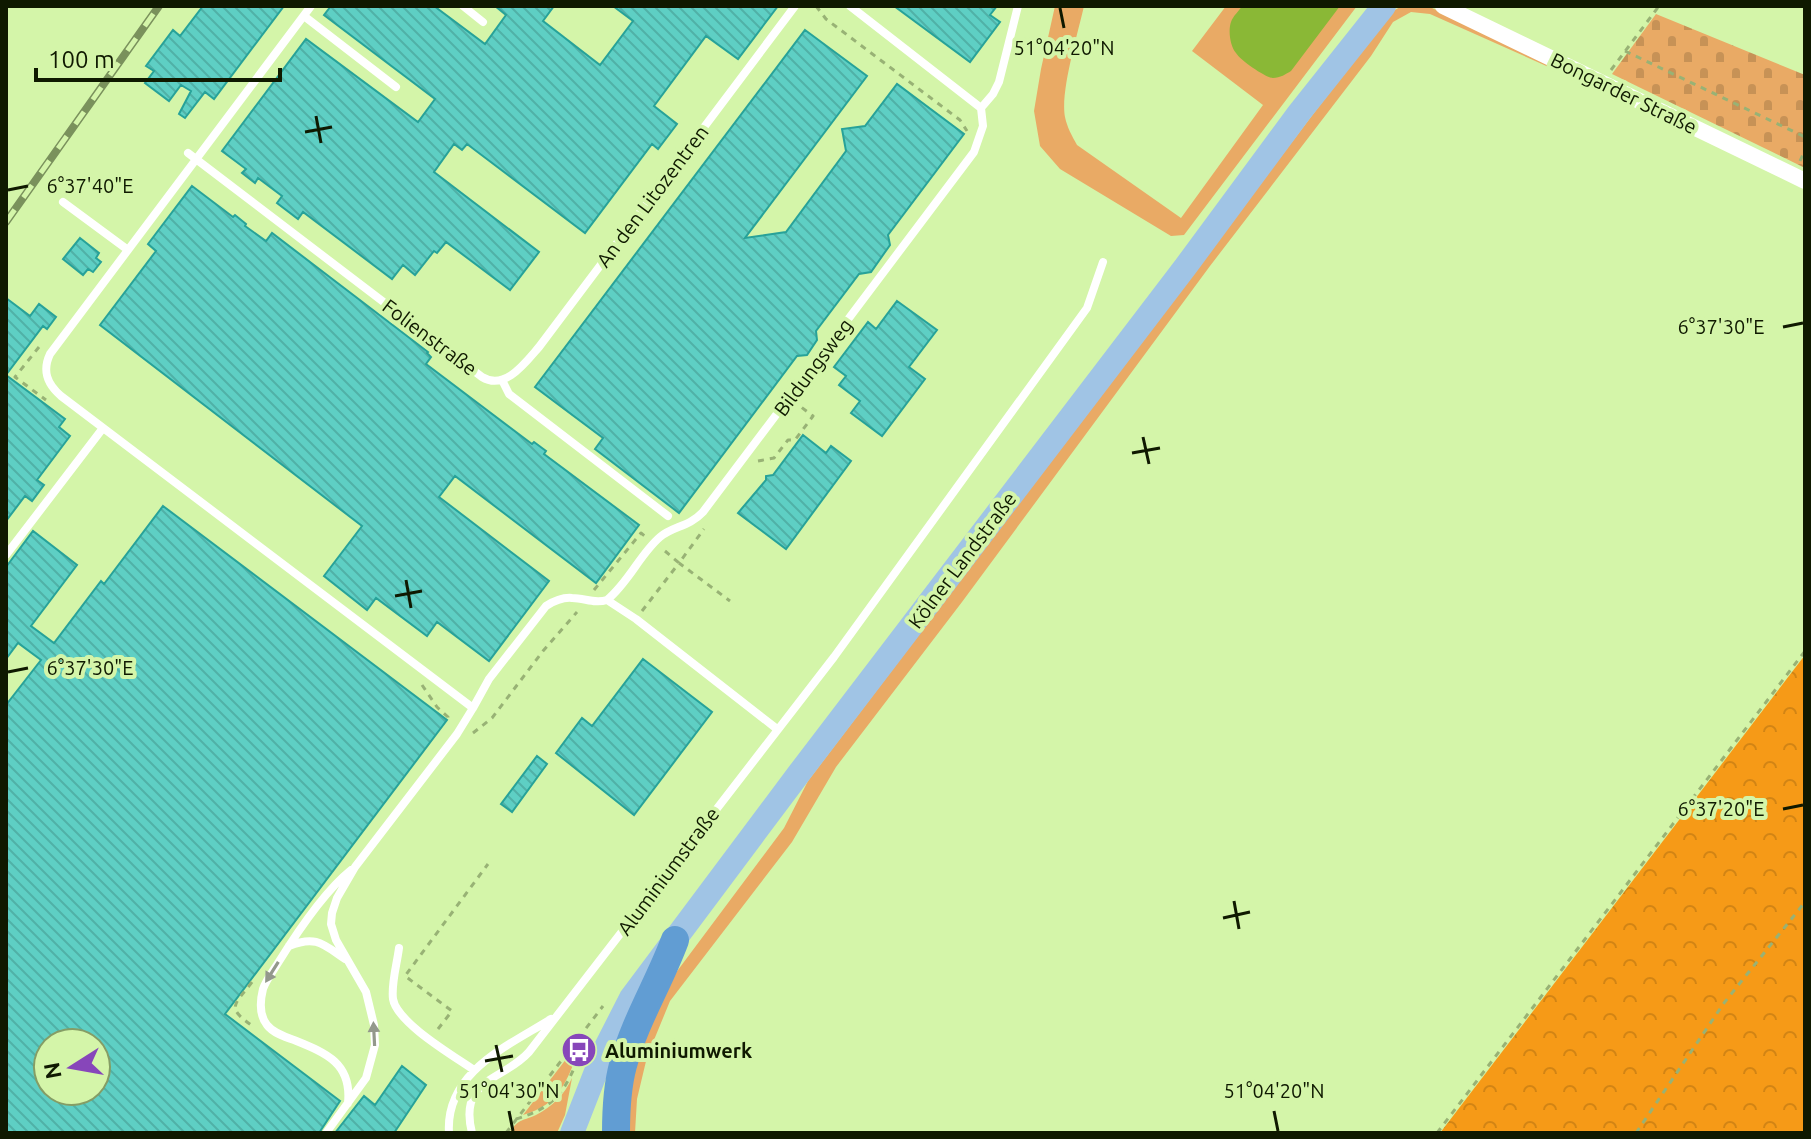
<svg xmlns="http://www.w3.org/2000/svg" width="1811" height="1139" font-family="Ubuntu,sans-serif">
<defs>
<pattern id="forest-crowns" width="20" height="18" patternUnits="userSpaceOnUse" patternTransform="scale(2)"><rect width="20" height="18" fill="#f69a17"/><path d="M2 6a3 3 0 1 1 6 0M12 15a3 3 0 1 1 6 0" fill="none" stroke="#d28414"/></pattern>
<pattern id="cemetery-stones" width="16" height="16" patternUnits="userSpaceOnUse" patternTransform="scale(2)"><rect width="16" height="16" fill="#e9aa65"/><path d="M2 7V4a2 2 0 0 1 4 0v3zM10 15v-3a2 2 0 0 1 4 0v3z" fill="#c79256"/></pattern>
<pattern id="building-back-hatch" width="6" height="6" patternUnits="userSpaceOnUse" patternTransform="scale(2)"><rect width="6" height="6" fill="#5ecfc4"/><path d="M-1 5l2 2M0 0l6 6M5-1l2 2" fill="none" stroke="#50b1a7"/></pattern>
</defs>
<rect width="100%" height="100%" fill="#d4f5a9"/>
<path fill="#e9aa65" d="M1055 6H1084C1078 33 1060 92 1065 117 1067 127 1072 136 1077 145L1181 218 1263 105 1192 51 1226 6H1357L1184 235 1171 236 1060 169 1040 146 1034 111 1041 69Z
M1402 6H1428L1589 85 1430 14 1411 12 1393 22 1371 56 1210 266 962 602 836 767 792 842 670 1001 647 1057 637 1099 635 1133H625L631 1066 669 982 784 828 808 781 1317 109 1393 11Z
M577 1045 580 1047C567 1080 561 1104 523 1115Z
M572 1078 565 1115 557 1133H509C520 1118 520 1122 536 1115 552 1107 565 1094 572 1078Z"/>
<path fill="url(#forest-crowns)" d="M1805 655V1133H1440Z"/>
<path fill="url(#cemetery-stones)" d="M1656 14 1805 75V168L1612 74Z"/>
<path fill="#8ab836" d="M1242 6H1340L1291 71C1286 74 1280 78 1273 78 1266 78 1240 60 1236 53 1230 46 1228 30 1231 22 1233 16 1239 11 1242 6Z"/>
<path fill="url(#building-back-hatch)" stroke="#27a299" stroke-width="2" fill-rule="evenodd" d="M203 6H284L214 99 205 92 185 118 179 114 191 91 181 85 169 101 145 83 154 71 146 66 173 30 180 36Z
M331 6H434L485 44 506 15 495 6H554L543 21 600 65 633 21 613 6H778L738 59 706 36 654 106 677 124 658 149 652 144 585 233 467 144 462 150 454 144 434 172 539 252 510 290 446 242 437 253 434 251 415 275 403 265 392 279 303 212 298 219 277 203 282 196 258 178 255 183 242 173 246 169 222 151 306 39 418 122 435 99 324 15Z
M894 6H997L990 15 1000 22 970 62Z
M805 30 867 76 745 238 786 232 846 151 842 129 865 126 897 84 964 134 888 235 890 245 871 272 859 274 816 331 817 340 807 355 797 356 679 513 595 449 603 438 535 387Z
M192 186 233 217 235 215 246 224 245 226 266 241 272 233 428 352 427 353 431 357 426 364 532 444 534 442 546 451 544 454 639 525 596 583 455 476 439 497 549 581 489 661 437 622 427 636 376 598 367 610 324 576 362 526 100 325 156 251 148 244Z
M80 238 99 253 96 258 101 262 93 272 88 269 83 275 63 259Z
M6 298 30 316 39 304 56 317 47 329 43 326 6 375 65 419 59 427 70 436 37 480 44 485 32 501 25 496 6 521Z
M897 301 937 330 909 367 925 379 882 436 851 413 860 401 839 385 846 376 834 367 868 322 876 329Z
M803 435 826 453 831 446 851 461 786 549 738 513 766 480V476L773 475Z
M163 506 447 720 225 1014 340 1101 319 1133H6V705L41 660 18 643 6 659V567L33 531 77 565 31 626 54 643 101 581 104 584ZM48 1043H96V1091H48Z
M643 659 712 712 634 815 556 753 582 718 592 726Z
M537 756 547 764 512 812 501 804Z
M402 1066 426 1085 394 1133H335L364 1096 375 1105Z"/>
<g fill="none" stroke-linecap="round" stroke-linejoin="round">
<path stroke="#98b275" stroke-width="3" stroke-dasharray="6 6" stroke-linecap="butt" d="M816 6 826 19 960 120 967 131
M1625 51 1805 137
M1611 70 1659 6
M1800 161 1805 150
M39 347 15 377 46 400
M758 461 774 458 788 440H795L813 416 797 404
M665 551 679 563 704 529
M594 590 641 533 646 537
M642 611 679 563 730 601
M422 685 437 707 448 717V723
M473 733 492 718 543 651 577 612
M252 982C234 1006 225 1007 254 1027
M438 1029 452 1011 405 976 488 864
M516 1119C549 1109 562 1097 575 1066
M506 1133 603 1006
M1437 1133 1805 651
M1636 1133 1724 1003 1805 902"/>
<path stroke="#fff" stroke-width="8" d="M311 6 50 354C42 371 47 384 61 396L473 708 489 679 546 606C554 601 562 597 572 598 585 598 594 604 607 600L636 619 777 729
M463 6 483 22
M850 6 981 108
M304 16 396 87
M981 108 993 94 999 82 1018 6
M188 153 482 377C505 391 525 363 539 347L795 6
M63 202 128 250
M502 380 509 394 668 516
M6 555 103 428
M607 600C629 582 640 554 660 537 673 526 689 527 703 512L974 152 983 126 981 108
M289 946C316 935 323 944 345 959
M399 948C397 964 391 984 393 999 397 1023 454 1056 474 1070
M348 1103C352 1063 326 1053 294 1040 285 1037 273 1033 267 1025 259 1015 260 1001 263 989 266 980 273 971 278 963 296 934 326 890 351 870
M326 1133 366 1078 375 1045 374 1025 366 992 336 940 331 924 332 913 337 898 355 867 457 734 473 708
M449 1133C445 1072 508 1046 551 1019
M472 1133C458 1078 503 1081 529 1052L834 657 1087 308 1103 262"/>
<path stroke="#fff" stroke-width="16" d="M1443 6 1805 181"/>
<path stroke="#a0c4e5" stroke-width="24" d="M572 1133 604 1051 631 998 800 772 1186 266 1299 113 1384 6"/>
<path stroke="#619dd3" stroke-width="28" d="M616 1133C616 1110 617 1087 623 1065 635 1021 659 983 675 940"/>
<defs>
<path id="rail" d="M6 222 159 6"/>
</defs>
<use href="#rail" stroke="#7a915c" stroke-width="8"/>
<use href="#rail" stroke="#d4f5a9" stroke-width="5" stroke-dasharray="15" stroke-linecap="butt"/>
</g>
<defs><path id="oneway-solid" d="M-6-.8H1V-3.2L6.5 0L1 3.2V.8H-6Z" transform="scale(2)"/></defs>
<g fill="#93988c">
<use href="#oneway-solid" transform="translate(272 972) rotate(122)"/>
<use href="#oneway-solid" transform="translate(374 1034) rotate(-93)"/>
</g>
<path fill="none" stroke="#0f1900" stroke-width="3" d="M1060 8 1064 28M316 116 321 143M305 132 332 127M8 190 28 186M1783 327 1803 323M1143 437 1149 464M1132 453 1160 448M406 580 411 608M395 596 422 591M8 672 28 668M1783 809 1803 805M1234 901 1239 929M1223 918 1250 912M496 1045 502 1072M485 1061 513 1056M509 1111 513 1131M1274 1111 1278 1131"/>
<defs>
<symbol id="bus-disc" viewBox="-11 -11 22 22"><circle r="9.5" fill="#8746ba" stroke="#d4f5a9"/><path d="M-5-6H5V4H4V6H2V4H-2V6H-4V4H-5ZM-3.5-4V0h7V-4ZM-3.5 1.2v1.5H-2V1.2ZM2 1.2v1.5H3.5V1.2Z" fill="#fff"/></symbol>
</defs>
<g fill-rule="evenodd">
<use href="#bus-disc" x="559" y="1030" width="40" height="40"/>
</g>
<g text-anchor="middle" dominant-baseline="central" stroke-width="8" stroke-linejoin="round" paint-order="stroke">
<g font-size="20" fill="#0f1900" stroke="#d4f5a9">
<text transform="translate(1624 93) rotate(26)">Bongarder Straße</text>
<text transform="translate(652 196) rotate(-53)">An den Litozentren</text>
<text transform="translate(430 337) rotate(37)">Folienstraße</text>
<text transform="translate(813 367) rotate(-53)">Bildungsweg</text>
<text transform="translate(962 560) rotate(-53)">Kölner Landstraße</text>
<text transform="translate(668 871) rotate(-53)">Aluminiumstraße</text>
</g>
<g font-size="20" font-weight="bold" fill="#0f1900" stroke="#d4f5a9" text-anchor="start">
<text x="605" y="1050">Aluminiumwerk</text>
</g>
</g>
<g font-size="20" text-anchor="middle" fill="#0f1900" stroke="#d4f5a9" stroke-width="8" stroke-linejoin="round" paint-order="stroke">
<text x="1064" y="55">51°04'20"N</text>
<text x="90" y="193">6°37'40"E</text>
<text x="1721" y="334">6°37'30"E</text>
<text x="90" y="675">6°37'30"E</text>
<text x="1721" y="816">6°37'20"E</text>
<text x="509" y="1098">51°04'30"N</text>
<text x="1274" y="1098">51°04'20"N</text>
</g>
<rect width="1811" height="1139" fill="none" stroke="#0f1900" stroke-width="16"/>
<g transform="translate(72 1067) rotate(259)"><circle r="38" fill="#d4f5a9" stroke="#859d65" stroke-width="2"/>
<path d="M0-6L14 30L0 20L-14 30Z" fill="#8746ba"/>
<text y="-12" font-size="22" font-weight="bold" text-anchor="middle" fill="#0f1900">N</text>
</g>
<path d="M36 68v12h244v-12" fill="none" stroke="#0f1900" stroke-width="4"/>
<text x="48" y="68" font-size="24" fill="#0f1900" stroke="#d4f5a9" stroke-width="6" paint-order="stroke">100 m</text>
</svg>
